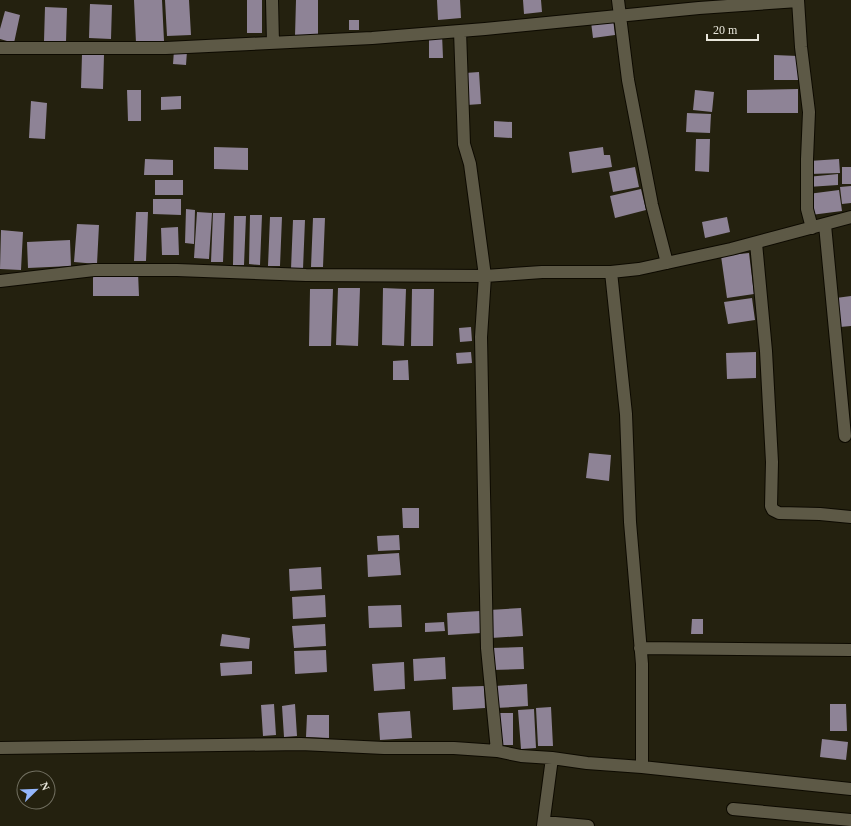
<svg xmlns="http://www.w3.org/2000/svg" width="851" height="826" font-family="Georgia,serif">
<rect width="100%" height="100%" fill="#24210f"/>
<path fill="#8e8396" d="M134 0H162L164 41 136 43Z
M165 0H189L191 35 167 36Z
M247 0H262V33H247Z
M296 0H318V37L295 36Z
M437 0H460L461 18 438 20Z
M523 0H541L542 12 524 14Z
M90 4 112 5 111 39 89 38Z
M45 7 67 8 66 42 44 41Z
M5 11 20 15 14 43 0 39V29Z
M613 19 615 35 593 38 591 22Z
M349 20H359V30H349Z
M429 34H442L443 58H429Z
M174 50 187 51 186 65 173 64Z
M82 54 104 55 103 89 81 88Z
M774 55 798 56V80H774Z
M479 72 481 104 467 105 465 73Z
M798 89V113H747V90Z
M127 90H141V121H128Z
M695 90 714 92 712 112 693 110Z
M181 96V109L161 110V97Z
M31 101 47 103 45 139 29 138Z
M687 113 711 114 710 133 686 132Z
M494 121 512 122V138L494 137Z
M696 139H710L709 172 695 171Z
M214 147 248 148V170L214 169Z
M603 147 604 155H610L612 167 572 173 569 152Z
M145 159 173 160V175H144Z
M839 159 840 173 810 174 809 161Z
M635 167 639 187 613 192 609 172Z
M842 167H851V184H842Z
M838 174V185L808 187 807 177Z
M155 180H183V195H155Z
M851 186V203L842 204 840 187Z
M641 189 646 210 615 218 610 196Z
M839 190 842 211 811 215 808 194Z
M153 199H181V215L153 214Z
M186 209 195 210 194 244 185 243Z
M136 212H148L146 261H134Z
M197 212 212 213 209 259 194 258Z
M213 213H225L223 262H211Z
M250 215H262L260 265 249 264Z
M234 216H246L244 265H233Z
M270 217H282L280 266H268Z
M727 217 730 232 705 238 702 222Z
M313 218H325L323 267H311Z
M293 220H305L303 269H291Z
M77 224 99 225 97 264 74 262Z
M178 227 179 255H162L161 228Z
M1 230 23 232 21 270 0 269Z
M70 240 71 266 28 268 27 242Z
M749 253 754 294 727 298 721 256Z
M138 272 139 296H93V273Z
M338 288H360L358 346 336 345Z
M383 288 406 289 404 346 382 345Z
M310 289H333L331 346H309Z
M412 289H434L433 346H411Z
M851 296V326L840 327 836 298Z
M752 298 755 320 728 324 724 302Z
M471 327 472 341 460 342 459 328Z
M471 352 472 363 457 364 456 353Z
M756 352V378L727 379 726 353Z
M408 360 409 380H393V361Z
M589 453 611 455 609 481 586 478Z
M402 508H419V528H403Z
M399 535 400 550 378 551 377 536Z
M399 553 401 575 368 577 367 555Z
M321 567 322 589 290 591 289 569Z
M325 595 326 617 293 619 292 597Z
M401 605 402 627 369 628 368 606Z
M521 608 523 636 491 638 489 610Z
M480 611 481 633 448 635 447 613Z
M692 619H703V634H691Z
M444 622 445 631 425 632V623Z
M325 624 326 646 294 648 292 626Z
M222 634 250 638 249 649 220 646Z
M523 647 524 669 492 670 491 648Z
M326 650 327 672 295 674 294 651Z
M445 657 446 679 414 681 413 659Z
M252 661V674L221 676 220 663Z
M404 662 405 689 374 691 372 664Z
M527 684 528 706 496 708 495 686Z
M484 686 485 708 453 710 452 687Z
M274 704 276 735 263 736 261 705Z
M295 704 297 736 284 737 282 706Z
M830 704H846L847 731H830Z
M551 707 553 746H538L536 708Z
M534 709 536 748 521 749 518 710Z
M410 711 412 738 380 740 378 713Z
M499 713H513V745H499Z
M307 715H329V738L306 737Z
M822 739 848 742 846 760 820 757Z"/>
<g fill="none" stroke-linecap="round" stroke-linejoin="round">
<defs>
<path id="minor" d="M272 0 273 43
M618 0 628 80 652 205 667 263
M798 0 801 47 809 112 807 159V209L812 228
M460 31 464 144 470 164 485 276 481 337 487 648 497 751
M0 48H166L372 38 485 29 699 8 798 1
M825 225 845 436
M756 243 766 351 772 462 771 506 773 510 779 513 820 514 851 517
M611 272 626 414 630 522 642 664V767
M0 281 94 270H177L306 275 485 276 542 272H611L639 269 731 249 851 217
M640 648 851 650
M0 748 301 744 384 748H454L497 751 521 756 552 758 587 763 642 767 851 789
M733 809 851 820
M544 822 588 826
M543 826 552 758"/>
</defs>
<use href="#minor" stroke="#0d0a00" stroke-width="14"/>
<use href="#minor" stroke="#5d5946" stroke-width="12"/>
</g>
<g transform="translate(36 790) rotate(67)"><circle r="19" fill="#24210f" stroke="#727061"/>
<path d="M0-3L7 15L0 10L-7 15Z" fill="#94b7fd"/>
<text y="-6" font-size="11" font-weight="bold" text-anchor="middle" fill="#e8e6db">N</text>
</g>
<path d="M707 34v6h51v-6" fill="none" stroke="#e8e6db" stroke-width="2"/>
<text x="713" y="34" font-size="12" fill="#e8e6db" stroke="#24210f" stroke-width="3" paint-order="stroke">20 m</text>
</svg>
